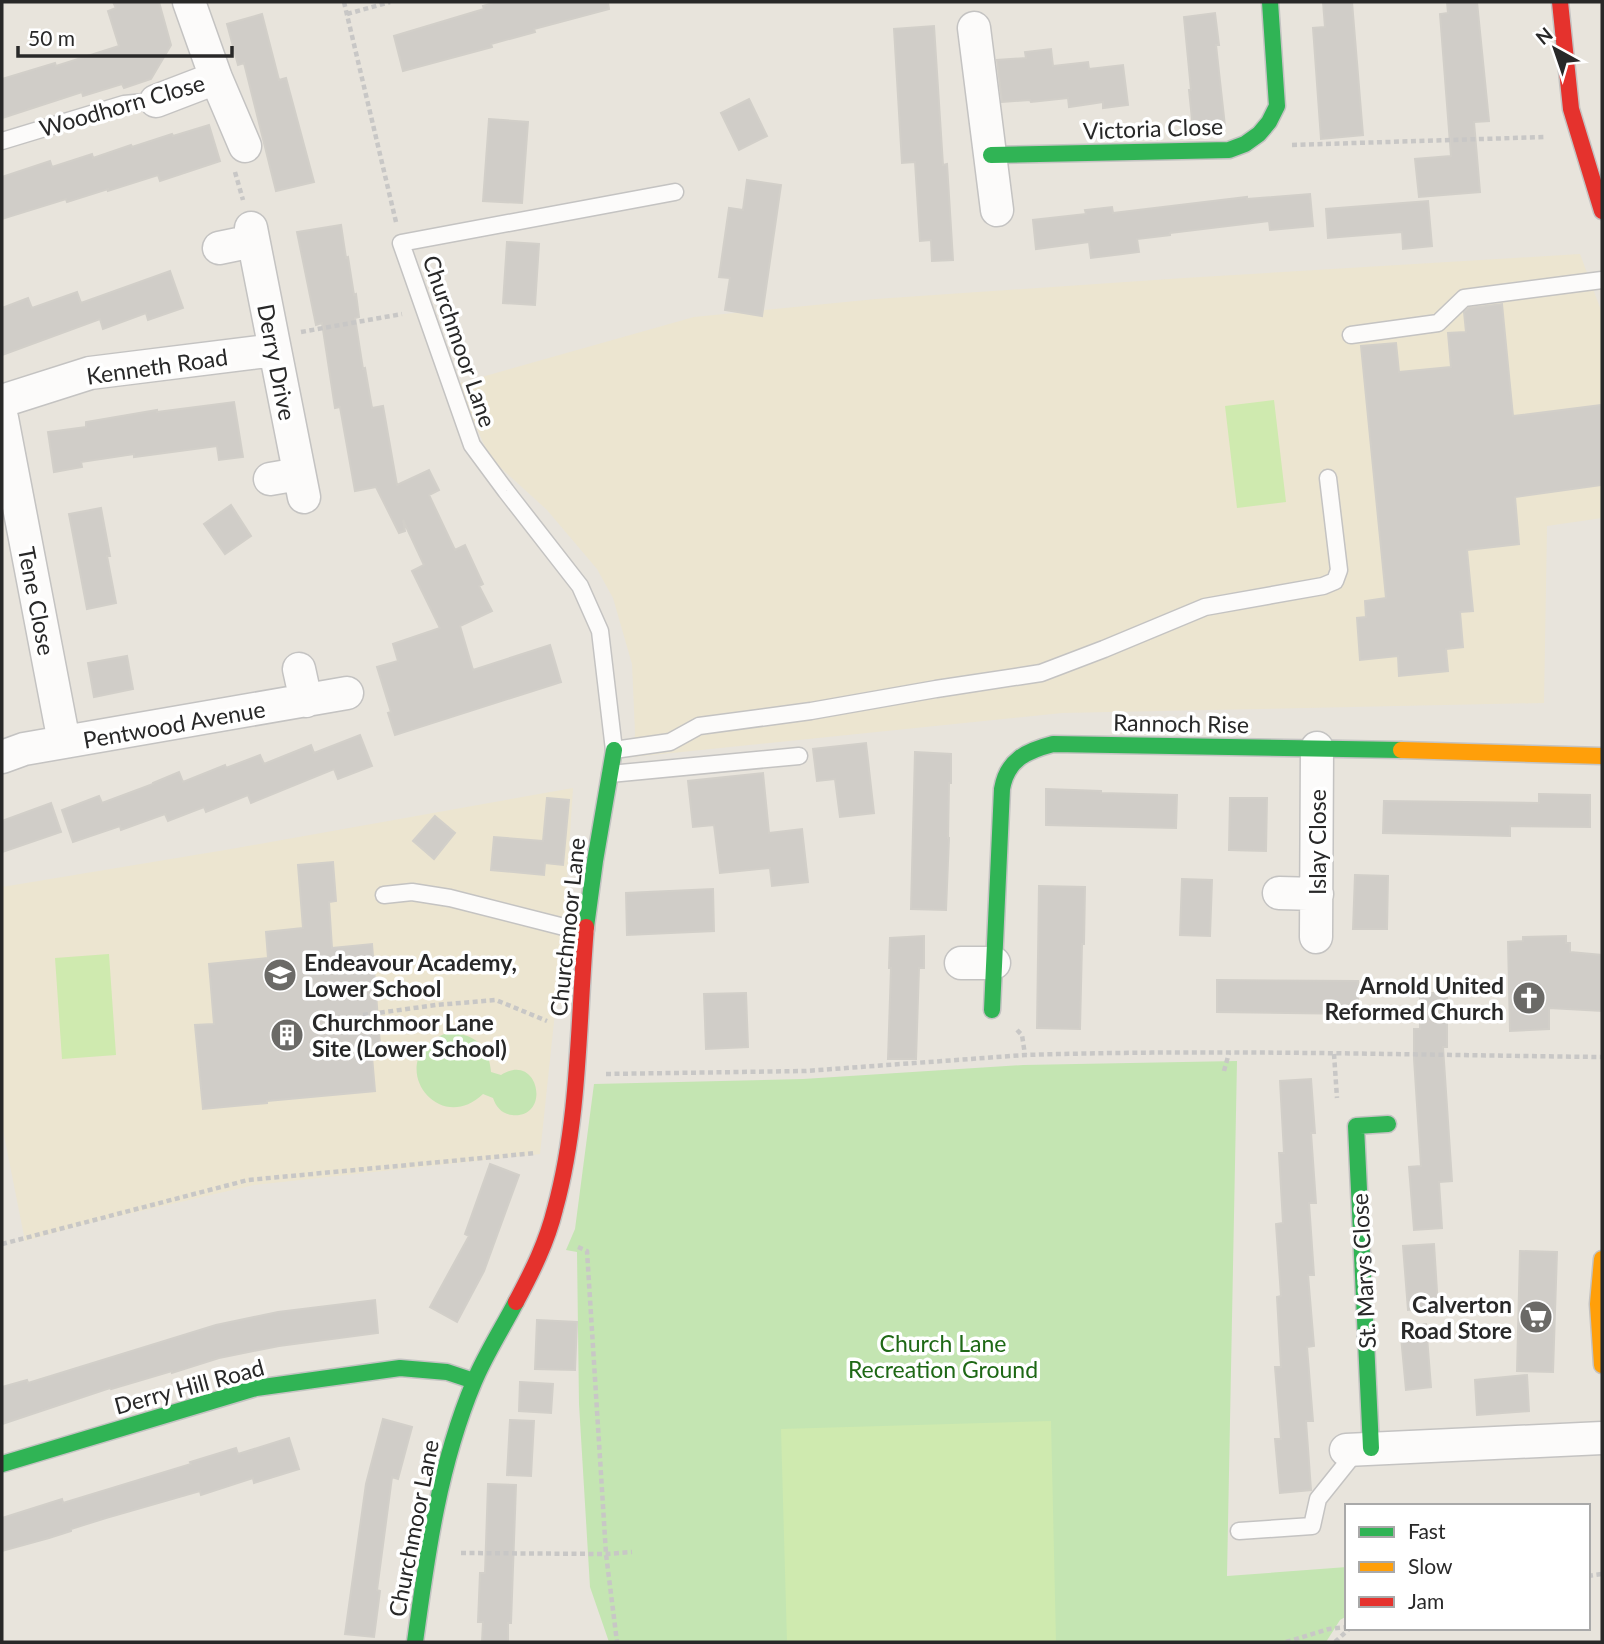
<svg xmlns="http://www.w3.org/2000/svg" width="1604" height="1644" font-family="Lato,sans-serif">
<rect width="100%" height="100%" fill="#e8e4dc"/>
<path fill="#ece5d0" d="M1580 254 1602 313V518L1547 526 1544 703 1062 713 633 757 635 733 632 664 613 598 597 569 547 510 490 458 457 384 694 317 876 299 1184 278Z
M573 788 564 927 540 1154 254 1185 89 1223 25 1241 2 1125V887L231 849Z"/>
<path fill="#c4e5b2" d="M447 1033C474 1033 489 1045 491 1072L501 1075C539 1051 552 1119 512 1115 502 1114 496 1107 493 1098L483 1094C436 1139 381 1057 447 1033Z
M1237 1061 1227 1576 1347 1567V1616L1340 1620 1326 1642H609L590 1587 579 1404 577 1252 566 1250 575 1229 594 1084 803 1079 1023 1065Z"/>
<path fill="#cfeaaf" d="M1274 400 1286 502 1237 508 1225 406Z
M109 954 116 1055 62 1059 55 958Z
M1051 1421 1056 1642H787L781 1429Z"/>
<path fill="#d0cdc8" stroke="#d2cfc9" stroke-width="2" d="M113 2H159L171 45 151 79 124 88 122 84 83 96 82 92 2 118V79L55 63 56 66 119 46 108 11 116 8Z
M497 2H608L609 9 534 29 535 32 491 44 492 47 403 71 394 36 484 9 483 6Z
M1323 2H1352L1363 135 1321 139 1313 28 1325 27Z
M1447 2H1477L1489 121 1474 122 1480 192 1419 197 1415 159 1451 156 1440 14 1448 13Z
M1215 13 1219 45H1216L1225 126 1193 129 1189 90H1191L1184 17Z
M262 14 279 80 286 78 314 182 276 191 244 63 238 65 227 24Z
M934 26 943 165 947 164 953 260 932 261 931 240 920 241 915 162 902 163 894 29Z
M1051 49 1053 66 1088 62 1089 69 1123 65 1128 105 1103 108V102L1069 107 1068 98 1031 102 1030 100 1002 102 997 60 1026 58 1025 52Z
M749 99 767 136 739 150 721 113Z
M489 119 528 122 522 203 483 201Z
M209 125 220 161 160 181 158 175 108 191V189L67 202 66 199 2 219V177L50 161 52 167 92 154 93 158 131 145 132 147 172 134 173 136Z
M747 180 781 185 762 316 725 310 730 278 719 277 729 208 743 210Z
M1310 194 1313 226 1270 230 1269 221 1170 233V235L1137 239 1139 252 1091 258 1089 242 1036 249 1033 220 1086 214 1085 210 1112 207 1113 213 1247 197V199Z
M1428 201 1432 246 1403 249 1402 232 1328 238 1326 209Z
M341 225 346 258 348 257 354 295 356 294 359 317 355 318 363 369 365 368 372 408 383 406 397 485 429 470 439 490 429 495 455 550 465 545 483 584 479 586 492 611 460 626 473 670 550 645 561 682 395 735 388 713 391 712 377 667 398 661 393 644 440 628 412 571 424 565 403 520 405 531 399 533 376 487 355 491 340 407 335 408 322 323 316 325 297 232Z
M507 242 539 244 535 305 503 303Z
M170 271 183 308 148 320 146 313 103 329 100 319 2 355V308L28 298 32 308 77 292 81 303Z
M1502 304 1513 416 1602 405V485L1515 497 1519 544 1467 550 1473 611 1460 612 1463 647 1446 649 1448 671 1399 676 1398 656 1360 660 1357 618 1366 617 1365 601 1386 598 1361 346 1396 343 1399 372 1451 367 1448 333 1466 332 1464 312 1469 308Z
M234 402 243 457 219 460 217 446 134 457V454L81 462 82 467 54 472 48 432 86 427V422L157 410V412Z
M231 505 251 536 225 554 204 524Z
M101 508 110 556H107L116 603 87 609 69 514Z
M127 656 133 689 94 697 88 663Z
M360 735 372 766 338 779 334 769 251 803 248 795 206 812 204 807 168 821 165 814 121 830 120 826 73 842 62 810 99 796 102 803 153 784V783L179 772 183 782 225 765 226 768 260 755 264 764 311 745 314 753Z
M866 743 874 813 840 817 835 779 817 781 813 749Z
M915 752 951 754V783H949L948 838H949L946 910 911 909Z
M763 773 769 833 802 829 808 882 772 886 770 868 720 873 714 825 693 827 688 781Z
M1046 789 1101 791V793L1177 795 1176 828 1046 825Z
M1539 794 1590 795V827L1510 826V836L1383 833 1384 801 1539 803Z
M547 798 569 800 563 865 545 863 544 875 491 870 494 837 543 841Z
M1230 798H1267L1266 851 1229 850Z
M51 803 61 832 2 852V821Z
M435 816 455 833 434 859 413 841Z
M333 862 336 901 329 902 332 948 372 944 380 1044 371 1045 375 1091 267 1101V1103L203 1109 195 1025 214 1024 209 964 268 958 266 932 303 928 298 865Z
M1355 875 1388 876 1387 929H1353Z
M1182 879 1212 880 1210 936 1180 935Z
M1039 886 1085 887 1084 944H1082L1080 1029 1037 1028Z
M713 889 714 931 627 935 626 893Z
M924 936V968H919L916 1059H888L891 968H889L890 938Z
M1566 936V943H1570V952L1602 955V1011L1549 1008V1029L1510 1031 1508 942 1523 941V937Z
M1217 980 1358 981V1014L1217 1012Z
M746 993 748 1047 706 1049 704 994Z
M1420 993H1447V1047H1443L1452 1181 1439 1182 1442 1228 1414 1230 1409 1167 1421 1166 1414 1059V1029H1420Z
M1311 1079 1315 1133H1311L1316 1203H1309L1314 1275H1308L1314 1346 1307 1347 1313 1421H1306L1311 1490 1280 1493 1275 1439H1281L1275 1367H1281L1277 1297 1281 1296 1276 1224 1283 1223 1279 1153H1284L1280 1081Z
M490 1164 519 1175 484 1271 457 1322 430 1307 469 1236 465 1234Z
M1434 1244 1438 1307 1408 1310 1403 1246Z
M1520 1251 1557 1252 1553 1372 1517 1371Z
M375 1300 378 1333 279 1346 219 1358 172 1373V1371L111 1389 110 1388 2 1424V1387L27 1380 28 1383 216 1325 278 1312Z
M537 1320 577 1322 575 1370 535 1369Z
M1426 1324 1431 1387 1406 1390 1400 1326Z
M1527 1375 1529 1411 1477 1415 1475 1380Z
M520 1382 553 1384 551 1413 519 1411Z
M383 1419 412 1427 398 1479 392 1477 377 1590 380 1591 374 1637 345 1634 366 1484Z
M510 1420 534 1421 531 1476 507 1475Z
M289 1438 299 1469 254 1483 253 1478 201 1495 200 1491 106 1518 71 1529V1531L49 1538 2 1551V1518L62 1499 63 1503 191 1464 190 1462 236 1448 238 1454Z
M488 1484 516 1485 511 1623H508V1642H482L483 1622H478L480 1573H485Z"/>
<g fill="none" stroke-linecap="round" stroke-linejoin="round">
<defs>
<path id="lane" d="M2 141 124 104 156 101
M675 192 401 243 472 445 506 491 580 586 600 631 614 750 670 742 699 726 811 711 936 689 1041 673 1104 649 1205 607 1323 586 1335 581 1339 570 1328 478
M1351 335 1438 323 1464 298 1602 280
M610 774 799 756
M384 895 412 892 450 898 564 927 586 930
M1239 1531 1312 1526 1318 1499 1358 1449"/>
<path id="street" d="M189 2 216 78 245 146
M974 28 997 210
M156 101 216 78
M251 228 304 497
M219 248 253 241
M2 401 90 373 275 350
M2 418 64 742
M270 479 299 474
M299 669 306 701
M2 757 24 749 347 693
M1279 893 1317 894
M1316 937 1317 748
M961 963H994
M1346 1450 1602 1438"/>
<path id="fast" d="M991 155 1229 150 1245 144 1259 134 1269 122 1277 106 1270 2
M586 927 595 861 614 750
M992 1010 1002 789C1007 760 1026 751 1053 744L1401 750
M1371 1448 1356 1126 1388 1124
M2 1464 256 1388 400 1368 447 1372 474 1381
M415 1642C427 1554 439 1465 474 1382 485 1355 502 1329 516 1302"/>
<path id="slow" d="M1401 750 1602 756
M1602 1259 1598 1304 1602 1365"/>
<path id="jam" d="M1560 2 1571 109 1602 211
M516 1302C532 1272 547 1242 555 1209 580 1118 578 1021 586 927"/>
</defs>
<use href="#lane" stroke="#c4c3c2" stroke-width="19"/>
<use href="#street" stroke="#c4c3c2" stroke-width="35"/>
<use href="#fast" stroke="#c4c3c2" stroke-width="19"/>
<use href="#slow" stroke="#c4c3c2" stroke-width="19"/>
<use href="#jam" stroke="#c4c3c2" stroke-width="19"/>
<path stroke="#c8c7c6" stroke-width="4.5" stroke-dasharray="5 3.5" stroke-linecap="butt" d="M344 2 396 222
M347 14 390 2
M1292 145 1545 137
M235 172 243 200
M301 332 402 314
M363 1015 436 1005 496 1000 547 1021
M1017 1030 1022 1035 1025 1055
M1334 1054 1337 1098
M1224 1071 1229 1053
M606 1074 805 1071 1025 1055C1217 1049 1410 1055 1602 1057
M2 1244 248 1180 536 1153
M578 1247 587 1251 606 1554 617 1642
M461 1553 606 1554 632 1552
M1588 1576 1602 1574
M1286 1642 1329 1629 1347 1627
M1335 1642 1350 1628"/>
<use href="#lane" stroke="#fcfbfa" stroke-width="16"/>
<use href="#street" stroke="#fcfbfa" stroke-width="32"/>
<use href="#fast" stroke="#30b455" stroke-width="16"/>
<use href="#slow" stroke="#ff9f0a" stroke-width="16"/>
<use href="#jam" stroke="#e5322d" stroke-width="16"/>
</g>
<defs>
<symbol id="school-disc" viewBox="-11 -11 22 22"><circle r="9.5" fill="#6b6a67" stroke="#fff"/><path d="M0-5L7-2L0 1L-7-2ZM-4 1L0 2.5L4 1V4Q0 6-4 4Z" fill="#fff"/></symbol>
<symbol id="church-disc" viewBox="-11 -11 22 22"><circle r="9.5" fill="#6b6a67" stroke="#fff"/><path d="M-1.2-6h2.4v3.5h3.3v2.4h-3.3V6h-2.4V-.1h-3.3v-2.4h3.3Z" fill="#fff"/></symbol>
<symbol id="building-disc" viewBox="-11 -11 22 22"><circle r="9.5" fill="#6b6a67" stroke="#fff"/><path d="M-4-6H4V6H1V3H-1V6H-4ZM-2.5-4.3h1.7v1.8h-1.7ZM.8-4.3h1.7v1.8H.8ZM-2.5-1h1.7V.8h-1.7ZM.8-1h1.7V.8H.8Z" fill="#fff"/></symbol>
<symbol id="supermarket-disc" viewBox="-11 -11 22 22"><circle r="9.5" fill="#6b6a67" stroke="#fff"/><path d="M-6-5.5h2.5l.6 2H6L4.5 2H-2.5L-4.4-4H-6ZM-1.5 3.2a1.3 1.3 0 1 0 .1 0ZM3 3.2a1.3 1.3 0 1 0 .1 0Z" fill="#fff"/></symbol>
</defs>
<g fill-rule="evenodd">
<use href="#school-disc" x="261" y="956" width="38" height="38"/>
<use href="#church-disc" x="1510" y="979" width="38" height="38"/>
<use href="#building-disc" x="268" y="1016" width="38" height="38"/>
<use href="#supermarket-disc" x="1517" y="1298" width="38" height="38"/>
</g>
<g text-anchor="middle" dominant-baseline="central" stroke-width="7" stroke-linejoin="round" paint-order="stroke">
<g font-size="23" fill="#282828" stroke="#fff">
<text transform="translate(122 105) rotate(-16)">Woodhorn Close</text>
<text transform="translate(1153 128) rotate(-2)">Victoria Close</text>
<text transform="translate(460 341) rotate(71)">Churchmoor Lane</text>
<text transform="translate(277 362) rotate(79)">Derry Drive</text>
<text transform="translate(157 366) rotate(-8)">Kenneth Road</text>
<text transform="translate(37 601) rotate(79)">Tene Close</text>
<text transform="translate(1181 723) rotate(1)">Rannoch Rise</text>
<text transform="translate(174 724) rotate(-10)">Pentwood Avenue</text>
<text transform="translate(1317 842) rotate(-90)">Islay Close</text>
<text transform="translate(567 927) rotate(-84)">Churchmoor Lane</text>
<text transform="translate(1363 1271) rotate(-93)">St. Marys Close</text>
<text transform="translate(189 1386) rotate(-15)">Derry Hill Road</text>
<text transform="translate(413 1528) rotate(-79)">Churchmoor Lane</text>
</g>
<g font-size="23" font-weight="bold" fill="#282828" stroke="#fff" text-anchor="start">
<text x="304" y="962">Endeavour Academy,<tspan x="304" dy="26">Lower School</tspan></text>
<text x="1504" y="985" text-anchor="end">Arnold United<tspan x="1504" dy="26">Reformed Church</tspan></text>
<text x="312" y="1022">Churchmoor Lane<tspan x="312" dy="26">Site (Lower School)</tspan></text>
<text x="1512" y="1304" text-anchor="end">Calverton<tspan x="1512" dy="26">Road Store</tspan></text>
</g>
<g font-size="23" fill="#1e6815" stroke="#fff">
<text x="943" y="1343">Church Lane<tspan x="943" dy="26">Recreation Ground</tspan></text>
</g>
</g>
<rect width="1604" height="1644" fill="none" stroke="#282828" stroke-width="7"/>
<rect x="1345" y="1504" width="245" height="126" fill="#ffffff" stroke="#a9a9a9" stroke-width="2"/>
<rect x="1359" y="1527" width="35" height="10" fill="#30b455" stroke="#a9a9a9" stroke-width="2"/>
<text x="1408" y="1539" font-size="21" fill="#282828">Fast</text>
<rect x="1359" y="1562" width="35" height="10" fill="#ff9f0a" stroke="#a9a9a9" stroke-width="2"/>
<text x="1408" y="1574" font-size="21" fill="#282828">Slow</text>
<rect x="1359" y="1597" width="35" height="10" fill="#e5322d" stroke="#a9a9a9" stroke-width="2"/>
<text x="1408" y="1609" font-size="21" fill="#282828">Jam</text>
<g transform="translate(1555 49) rotate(320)" stroke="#ffffff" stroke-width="5" paint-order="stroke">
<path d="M0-5L12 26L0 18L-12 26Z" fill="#282828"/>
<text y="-10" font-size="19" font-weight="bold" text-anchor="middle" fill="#282828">N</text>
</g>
<path d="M18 46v10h214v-10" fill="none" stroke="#282828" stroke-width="3.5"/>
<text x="28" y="46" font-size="21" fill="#282828" stroke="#ffffff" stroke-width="5" paint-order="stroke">50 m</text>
</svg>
